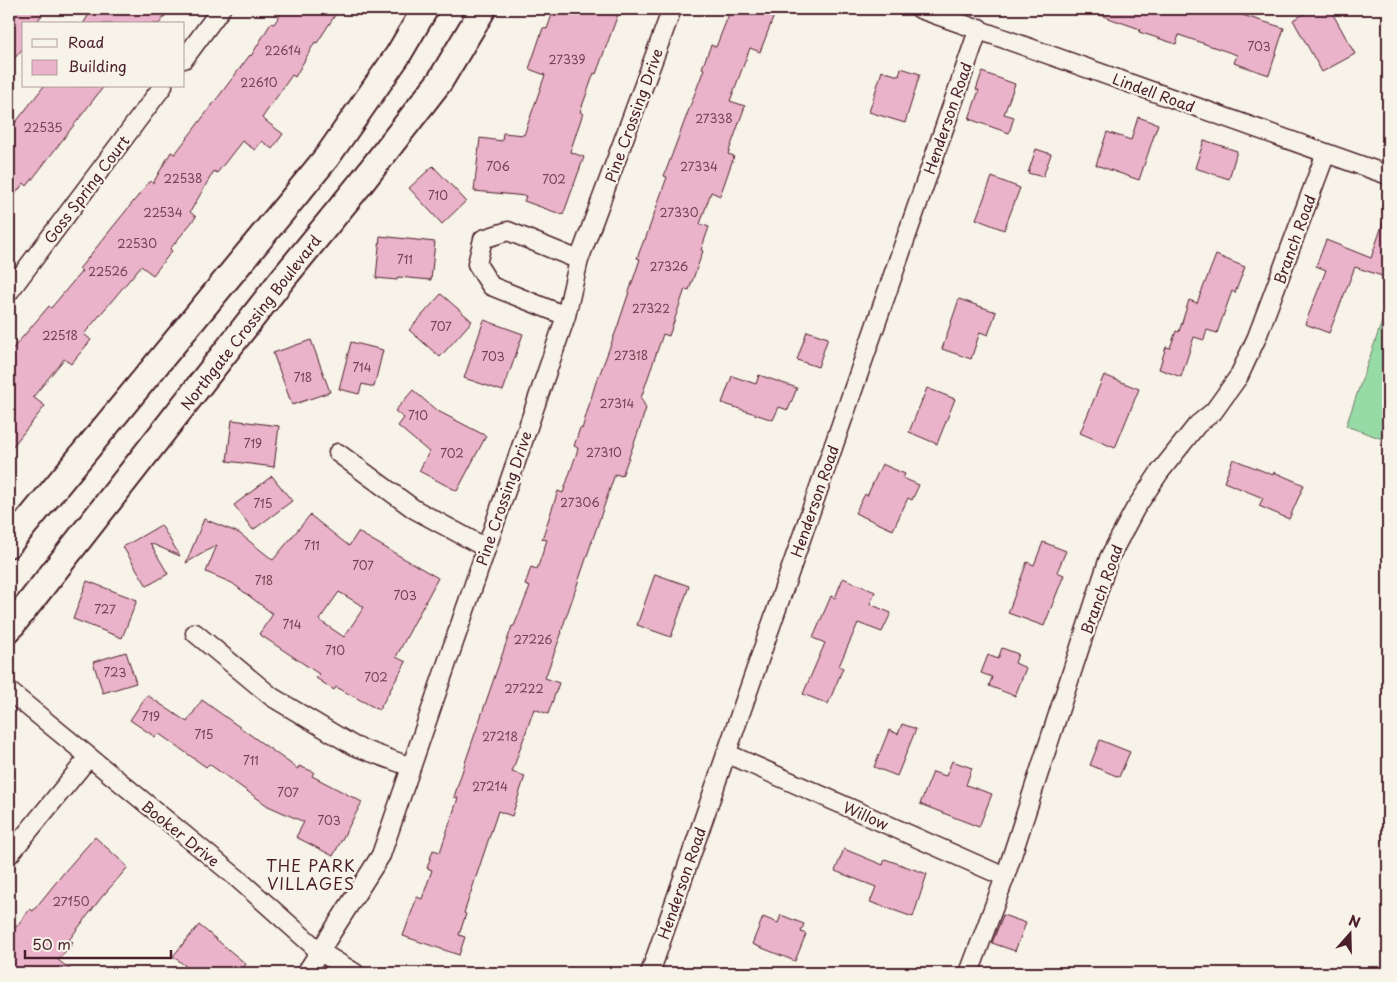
<svg xmlns="http://www.w3.org/2000/svg" width="1397" height="982" font-family="'Playpen Sans',sans-serif">
<rect width="100%" height="100%" fill="#f7f3e8"/>
<filter id="ink" filterUnits="userSpaceOnUse"><feTurbulence type="fractalNoise" baseFrequency=".02" numOctaves="2"/><feDisplacementMap in="SourceGraphic" scale="10" xChannelSelector="R" yChannelSelector="G"/><feConvolveMatrix kernelMatrix="1 2 1 2 8 2 1 2 1" color-interpolation-filters="sRGB"/></filter>
<g filter="url(#ink)">
<path fill="#96daa6" stroke="#707c68" d="M1388 304V441L1346 426Z"/>
<path fill="#eab3c9" stroke="#4a1f2b" fill-rule="evenodd" d="M9 9H47L35 24H24V47L9 65Z
M92 9H170L159 24H83Z
M284 9H339L317 43 315 42 295 77 292 75 262 118 283 134 272 149 262 141 255 150 242 141 217 173 214 171 190 212 196 217 170 249 172 251 153 275 141 266 84 334 91 340 71 364 64 359 33 397 45 406 9 451V353L49 306 51 308 82 271 79 269 150 181 153 183 171 152 175 154 250 55 251 56 271 23 274 24Z
M554 9H620L596 74 594 73 580 112 583 113 570 152 584 157 563 215 524 201 526 196 474 191 480 138 502 141 503 133 524 135 545 75 529 69 543 28 547 29Z
M731 9H765L775 13 760 52 750 48 730 101 745 106 728 154 734 156 720 196 711 192 700 224 709 227 701 250 703 251 689 290 685 289 669 336 663 334 641 398 646 408 640 427 622 476 615 474 561 632H562L545 678 559 683 548 714 534 709 512 772 525 776 512 816 498 811 464 913 466 914 459 935 465 937 459 955 403 936 417 897 422 899 432 870 427 868 433 850 440 852 458 798 454 797 467 757 512 626H514L530 587 525 585 531 567 537 569 547 540 542 539 558 491 563 493 577 452 578 448 574 446 580 428 582 429 598 375 599 376 617 328 640 259 637 258 644 240H645L667 177 664 176 704 69 702 68 711 45 716 47Z
M1089 9H1223L1284 28 1269 75 1234 63 1237 55 1179 35 1176 44 1139 32 1140 29 1088 11Z
M1313 9H1330L1355 54 1322 72 1293 20Z
M901 68 920 74 905 123 869 112 882 71 899 76Z
M982 72 1015 84 1004 114 1014 117 1009 133 969 119 979 90H976Z
M44 86H104L27 186 24 183 9 202V131Z
M1138 117 1158 124 1139 180 1096 165 1107 132 1131 140Z
M1204 140 1237 151 1229 179 1195 168Z
M1036 149 1051 154 1043 177 1028 173Z
M433 166 466 201 442 224 409 188Z
M992 177 1020 188 1004 230 976 219Z
M1386 214 1388 215V278L1355 267 1329 333 1305 324 1326 270 1316 266 1326 240 1371 258Z
M380 236 435 242 431 280 398 277 397 280 376 278Z
M1216 255 1245 267 1235 293 1232 291 1217 333 1207 330 1204 340 1194 337 1181 377 1159 369 1166 347 1170 348 1176 331 1179 332 1189 300 1197 303Z
M441 294 472 321 440 357 409 330Z
M959 299 996 312 988 335 980 332 971 359 942 349Z
M484 320 523 334 503 391 464 378Z
M807 331 828 338 818 367 797 360Z
M311 340 330 392 292 405 273 353Z
M351 342 383 350 374 387 362 384 359 394 339 389Z
M759 375 797 388 788 410 779 407 773 420 722 403 732 376 756 384Z
M1104 375 1139 389 1115 448 1080 433Z
M927 388 955 399 937 444 909 432Z
M413 390 436 410 486 436 457 491 419 471 429 452 398 426 404 418 395 411Z
M232 420 279 426 274 467 227 461Z
M1233 459 1273 475 1274 472 1304 485 1289 519 1259 506 1263 498 1224 482Z
M882 464 905 474 903 478 919 485 912 500 908 498 893 530 855 513 865 494 867 496Z
M272 476 292 501 253 530 234 505Z
M310 515 349 546 358 532 438 578 396 657 406 662 379 710 336 687 334 690 316 678 319 674 259 634 273 614 232 583 206 572 217 545 186 563 204 519 239 533 273 560ZM339 592 364 607 344 637 319 620Z
M161 525 180 556 150 543 168 574 147 586 123 547Z
M1043 542 1066 551 1057 572 1064 575 1044 626 1008 613 1027 562 1034 565Z
M655 574 689 586 671 637 637 625Z
M843 578 875 592 870 604 891 613 882 632 858 623 839 666 843 668 828 704 803 694 825 643 813 638 831 596 835 598Z
M87 581 137 600 122 638 73 619Z
M1002 648 1018 654 1015 663 1026 668 1015 696 989 686 992 677 981 673 988 655 998 659Z
M126 652 136 683 103 693 93 662Z
M147 695 187 722 202 700 298 769 299 766 314 772 312 776 362 802 333 856 296 837 304 822 268 806 209 764 206 767 158 733 155 737 130 720Z
M902 724 916 729 897 776 874 767 889 730 898 734Z
M1100 740 1130 752 1119 777 1090 765Z
M952 761 972 768 966 785 992 794 979 827 920 804 933 772 946 776Z
M95 837 128 867 101 898 69 940 73 943 58 960 75 973H9V936L30 909 33 911 66 870Z
M844 849 883 865 885 859 927 874 913 917 870 902 876 887 835 871Z
M781 915 804 924 801 932 806 934 795 961 752 944 763 917 778 923Z
M1003 915 1026 923 1015 951 992 943Z
M199 925 246 964 239 973H194L173 956Z"/>
<g fill="none" stroke-linecap="round" stroke-linejoin="round">
<defs>
<path id="minor" d="M920 9 1388 175
M184 59 221 9
M9 292 163 86
M566 316 491 286 477 264 483 239 508 231 579 260
M338 453 414 509 486 548
M195 633 272 697 354 746 411 767
M9 691 237 878 319 951 355 973
M726 753 1005 877
M9 855 89 757
M306 973 381 855 566 316 579 260 672 9
M650 973 979 28
M969 973 1005 877 1109 558 1135 509 1159 473 1197 425 1214 411 1239 376 1257 337 1326 153"/>
<path id="secondary" d="M9 544 327 157 398 55 425 9
M9 629 281 281 361 183 440 81 483 9"/>
</defs>
<use href="#minor" stroke="#4a1f2b" stroke-width="21"/>
<use href="#secondary" stroke="#4a1f2b" stroke-width="29"/>
<use href="#minor" stroke="#f7f3e8" stroke-width="18"/>
<use href="#secondary" stroke="#f7f3e8" stroke-width="25"/>
</g>
</g>
<g text-anchor="middle" dominant-baseline="central" stroke-width="4.5" stroke-linejoin="round" paint-order="stroke">
<g font-size="12" fill="#724452">
<text x="1259" y="46">703</text>
<text x="283" y="50">22614</text>
<text x="567" y="59">27339</text>
<text x="259" y="82">22610</text>
<text x="714" y="118">27338</text>
<text x="43" y="127">22535</text>
<text x="498" y="166">706</text>
<text x="699" y="166">27334</text>
<text x="183" y="178">22538</text>
<text x="554" y="179">702</text>
<text x="438" y="195">710</text>
<text x="163" y="212">22534</text>
<text x="679" y="212">27330</text>
<text x="137" y="243">22530</text>
<text x="405" y="259">711</text>
<text x="669" y="266">27326</text>
<text x="108" y="271">22526</text>
<text x="651" y="308">27322</text>
<text x="441" y="326">707</text>
<text x="60" y="335">22518</text>
<text x="631" y="355">27318</text>
<text x="493" y="356">703</text>
<text x="362" y="367">714</text>
<text x="303" y="377">718</text>
<text x="617" y="403">27314</text>
<text x="418" y="415">710</text>
<text x="253" y="443">719</text>
<text x="604" y="452">27310</text>
<text x="452" y="453">702</text>
<text x="580" y="502">27306</text>
<text x="263" y="503">715</text>
<text x="312" y="545">711</text>
<text x="363" y="565">707</text>
<text x="264" y="580">718</text>
<text x="405" y="595">703</text>
<text x="105" y="609">727</text>
<text x="292" y="624">714</text>
<text x="533" y="639">27226</text>
<text x="335" y="650">710</text>
<text x="115" y="672">723</text>
<text x="376" y="677">702</text>
<text x="524" y="688">27222</text>
<text x="151" y="716">719</text>
<text x="204" y="734">715</text>
<text x="500" y="736">27218</text>
<text x="251" y="760">711</text>
<text x="490" y="786">27214</text>
<text x="288" y="792">707</text>
<text x="329" y="820">703</text>
<text x="71" y="901">27150</text>
</g>
<g font-size="15" fill="#4a1f2b" stroke="#f7f3e8">
<text transform="translate(1154 92) rotate(20)">Lindell Road</text>
<text transform="translate(633 115) rotate(-70)">Pine Crossing Drive</text>
<text transform="translate(947 118) rotate(-71)">Henderson Road</text>
<text transform="translate(86 189) rotate(-53)">Goss Spring Court</text>
<text transform="translate(1294 239) rotate(-70)">Branch Road</text>
<text transform="translate(250 322) rotate(-52)">Northgate Crossing Boulevard</text>
<text transform="translate(503 498) rotate(-71)">Pine Crossing Drive</text>
<text transform="translate(814 501) rotate(-71)">Henderson Road</text>
<text transform="translate(1101 589) rotate(-70)">Branch Road</text>
<text transform="translate(866 815) rotate(24)">Willow</text>
<text transform="translate(181 833) rotate(39)">Booker Drive</text>
<text transform="translate(681 883) rotate(-71)">Henderson Road</text>
</g>
<g font-size="16" letter-spacing="1" fill="#4a1f2b" stroke="#f7f3e8">
<text x="311" y="865">THE PARK<tspan x="311" dy="18">VILLAGES</tspan></text>
</g>
</g>
<rect width="1397" height="982" fill="none" stroke="#f7f3e8" stroke-width="30"/>
<rect x="15" y="15" width="1367" height="952" fill="none" stroke="#4a1f2b" stroke-width="2" filter="url(#ink)"/>
<rect x="22" y="22" width="162" height="65" fill="#f7f3e8" stroke="#b29e9c"/>
<rect x="32" y="39" width="25" height="8" fill="#f7f3e8" stroke="#b29e9c"/>
<text x="68" y="48" font-size="15" fill="#4a1f2b">Road</text>
<rect x="32" y="60" width="25" height="15" fill="#eab3c9" stroke="#b29e9c"/>
<text x="68" y="72" font-size="15" fill="#4a1f2b">Building</text>
<g transform="translate(1350 934) rotate(20)" stroke="#f7f3e8" stroke-width="4" paint-order="stroke">
<path d="M0-4L9 19L0 12L-9 19Z" fill="#4a1f2b"/>
<text y="-8" font-size="14" font-weight="bold" text-anchor="middle" fill="#4a1f2b">N</text>
</g>
<path d="M25 950v8h146v-8" fill="none" stroke="#4a1f2b" stroke-width="2.5"/>
<text x="32" y="950" font-size="15" fill="#4a1f2b" stroke="#f7f3e8" stroke-width="4" paint-order="stroke">50 m</text>
</svg>
